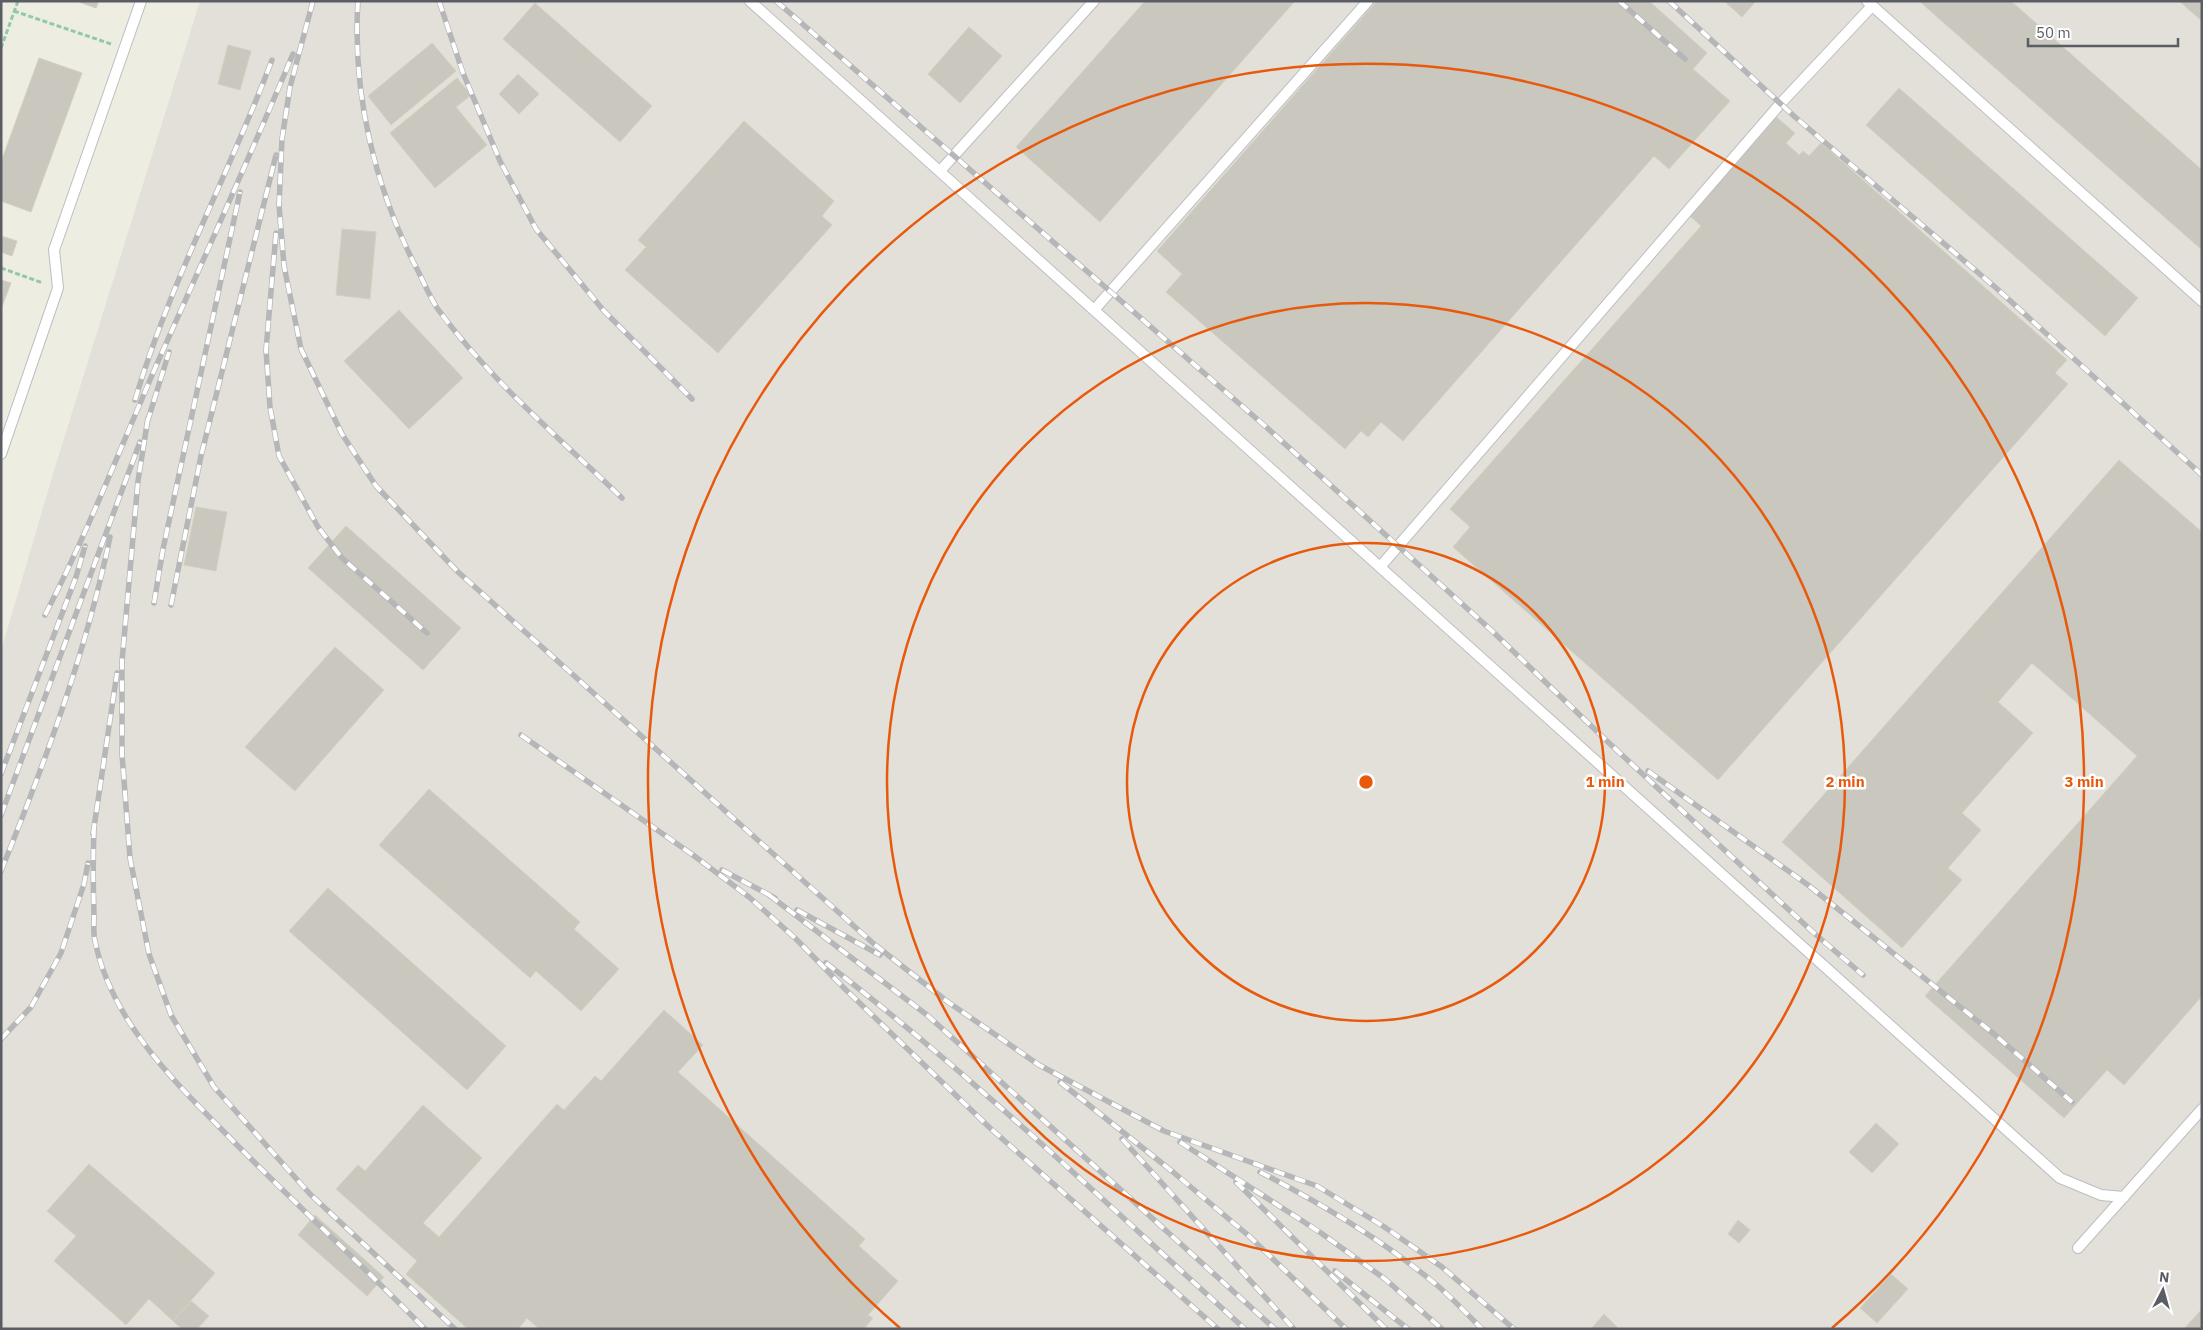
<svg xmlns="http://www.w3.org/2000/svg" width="2203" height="1330" font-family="'IBM Plex Sans',sans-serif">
<rect width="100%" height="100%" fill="#eeede1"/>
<path fill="#e2e0d9" d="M200 1H2202V1329H1V651L53 474Z"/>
<path fill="#c9c7be" stroke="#d4d0bf" d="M76 1H99L96 8Z
M1145 1H1295L1100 222 1016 147Z
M1377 1H1649L1707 53 1693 69 1730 101 1669 169 1654 156 1403 441 1381 422 1368 437 1361 431 1345 449 1166 292 1182 274 1157 251Z
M1724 1H1756L1742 17Z
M1919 1H2011L2202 170V250Z
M2179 1H2202V21Z
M535 3 652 106 620 142 503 39Z
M969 27 1002 56 960 103 928 74Z
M432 43 456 71 391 125 368 96Z
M228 45 251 51 240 90 218 84Z
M39 58 82 73 31 212 1 201V162Z
M518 74 539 94 519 114 499 94Z
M457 78 471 95 456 107 487 145 435 188 390 133Z
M1899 88 2138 298 2105 336 1866 125Z
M1775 116 1795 133 1786 143 1799 155 1803 151 1809 156 1821 143 2067 360 2055 373 2068 384 1718 780 1453 547 1470 527 1450 509 1701 226 1688 214Z
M744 121 834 201 822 216 832 225 718 353 625 270 646 247 638 240Z
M342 229 376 232 370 299 336 295Z
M1 236 17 241 12 256 1 252Z
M1 280 11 283 1 309Z
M399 310 463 378 409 429 344 361Z
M2119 460 2202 532V996L2124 1085 2107 1070 2064 1118 1925 996 2137 756 2032 663 1998 702 2033 733 1962 813 1981 830 1948 868 1962 880 1902 948 1782 842Z
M196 507 227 512 216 571 184 565Z
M346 526 461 628 423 670 308 568Z
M335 647 384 690 295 791 245 747Z
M429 789 580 922 574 929 619 969 581 1011 536 971 530 978 379 845Z
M328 888 506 1046 467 1090 289 931Z
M664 1010 703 1045 678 1072 865 1239 859 1246 898 1281 868 1315 873 1318 864 1329H539L527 1318 518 1329H468L406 1274 417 1261 336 1189 358 1165 365 1171 423 1105 482 1158 423 1223 439 1237 557 1104 564 1110 595 1076 601 1081Z
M1876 1123 1899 1144 1872 1173 1849 1152Z
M89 1164 215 1273 173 1321 149 1299 126 1325 54 1261 76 1236 47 1211Z
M315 1215 384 1277 367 1296 298 1235Z
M1738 1220 1750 1230 1739 1243 1728 1234Z
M1891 1274 1908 1289 1877 1323 1860 1308Z
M191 1301 209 1316 197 1329H182L173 1321Z
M2202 1309V1329H2184Z
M1604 1314 1619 1329H1591Z"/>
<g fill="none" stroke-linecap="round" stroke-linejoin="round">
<defs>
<path id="lane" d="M750 1 2060 1178 2101 1195 2124 1197
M1867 1 2202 301
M940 171 1094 1
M1094 310 1368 1
M1 454 58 288 54 250 141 1
M1380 567 1781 103 1872 6
M2078 1248 2202 1109"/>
</defs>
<use href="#lane" stroke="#bcbec4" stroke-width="12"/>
<path stroke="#92c8aa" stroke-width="3" stroke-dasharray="5 2.5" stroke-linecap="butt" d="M14 11 111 44
M1 48 18 1
M1 268 43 283"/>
<use href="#lane" stroke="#fff" stroke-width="10"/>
<defs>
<path id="rail" d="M313 1 290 87 282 139 279 205 284 266 301 349 342 434 376 486 457 571 874 944 948 1002 1039 1065 1164 1131 1317 1186 1383 1226 1442 1267 1514 1329
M358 1C352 94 375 189 418 271 424 283 430 297 437 308 489 379 558 437 622 498
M439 1 463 73 500 161 536 229 604 311 692 399
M776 1 1265 426 1491 630 1608 742 1815 934 1863 975
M1619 1 1685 59
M1669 1 1795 117 1995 287 2202 475
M276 233 266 350 270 407 279 456 318 527 342 558 427 633
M135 400C170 282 229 174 272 60
M148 418 138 481 122 661V754L130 858 149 954 171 1015 214 1087 310 1194 455 1329
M147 423 169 352
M154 603 163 549 240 192
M171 605 201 456 276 155
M45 615C86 536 118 454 153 373 200 267 248 161 293 54
M521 735 693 855 749 897 795 938 845 989 990 1128 1218 1329
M1648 771 1808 885 1994 1034 2072 1102
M1 774 76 577 85 546
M1 815 140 442
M94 827C93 856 93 885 94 914 94 923 93 932 95 941 112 1024 178 1085 235 1143 298 1206 363 1266 425 1329
M93 834 117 673
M722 870 775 898
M1 871C45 762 86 653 110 537
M769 895 927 1015 1275 1329
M797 910 880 955
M826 963C973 1076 1107 1204 1245 1329
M1 1039 31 1007 61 953 84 884 88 863
M1060 1082 1173 1172 1249 1236 1346 1329
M1122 1139 1294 1329
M1180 1142 1321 1233 1385 1279 1442 1329
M1260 1172C1322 1204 1384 1241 1438 1286 1453 1299 1468 1315 1482 1329
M1236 1182 1386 1329
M1335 1271 1408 1329"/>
</defs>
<use href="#rail" stroke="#b5b6b7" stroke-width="5.5"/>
<use href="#rail" stroke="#fff" stroke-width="4" stroke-dasharray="11" stroke-linecap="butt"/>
</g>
<g fill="none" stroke="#e8590c" stroke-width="2.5">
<circle cx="1366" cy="782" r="239"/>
<circle cx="1366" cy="782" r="479"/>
<path d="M900 1328A718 718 0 1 1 1832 1328"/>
</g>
<circle cx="1366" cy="782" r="8" fill="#e8590c" stroke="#fff" stroke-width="2.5"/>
<g font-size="15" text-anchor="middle" font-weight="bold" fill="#e8590c" stroke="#fff" stroke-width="5" stroke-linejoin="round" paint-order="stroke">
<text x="1605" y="787">1 min</text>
<text x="1845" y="787">2 min</text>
<text x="2084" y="787">3 min</text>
</g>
<rect width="2203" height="1330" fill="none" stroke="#5a5d64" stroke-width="5"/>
<g transform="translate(2163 1290) rotate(6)" stroke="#ffffff" stroke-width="4" paint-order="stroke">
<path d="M0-4L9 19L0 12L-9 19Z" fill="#5a5d64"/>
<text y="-8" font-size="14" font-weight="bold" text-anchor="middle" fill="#5a5d64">N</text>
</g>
<path d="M2028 38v8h150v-8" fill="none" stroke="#5a5d64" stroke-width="2.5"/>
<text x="2036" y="38" font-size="15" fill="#5a5d64" stroke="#ffffff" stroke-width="4" paint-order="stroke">50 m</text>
</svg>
